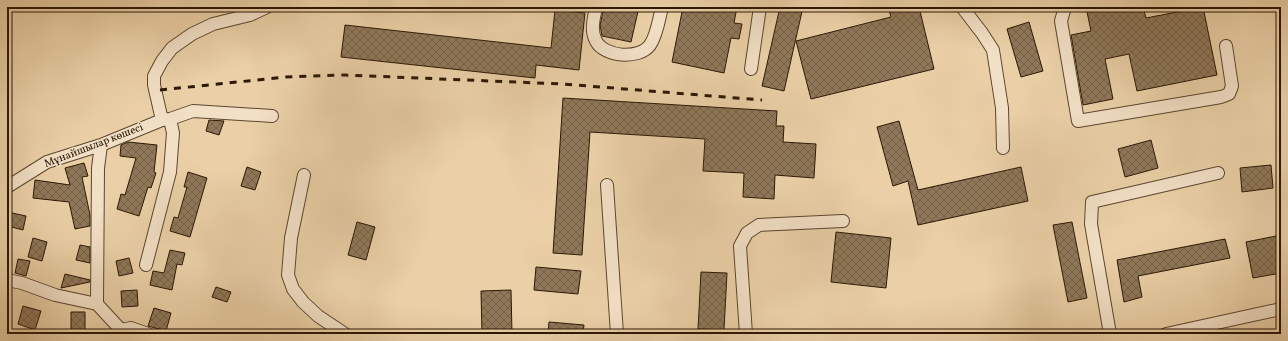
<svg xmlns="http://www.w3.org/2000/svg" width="1288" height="341" font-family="Vollkorn,serif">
<defs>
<pattern id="building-cross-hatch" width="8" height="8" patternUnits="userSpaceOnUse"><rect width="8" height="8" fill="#8f7859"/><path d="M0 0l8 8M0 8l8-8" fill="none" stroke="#756148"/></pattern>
</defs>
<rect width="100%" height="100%" fill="#ebd0a7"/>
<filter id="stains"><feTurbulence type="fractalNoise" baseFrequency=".005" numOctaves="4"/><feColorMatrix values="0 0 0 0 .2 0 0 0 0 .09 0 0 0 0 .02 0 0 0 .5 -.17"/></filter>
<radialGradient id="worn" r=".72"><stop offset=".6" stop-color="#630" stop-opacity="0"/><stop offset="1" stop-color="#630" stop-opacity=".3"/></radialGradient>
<path fill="url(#building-cross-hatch)" stroke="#2b1805" d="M604 7H639L631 42 602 36 600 25Z
M683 7H737L734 23 742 24 739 39 731 38 724 73 672 62Z
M780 7H803L784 91 762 86Z
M888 7H919L934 69 811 99 796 41 891 17Z
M1086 7H1143L1146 18 1203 7 1217 75 1137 91 1129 54 1105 59 1113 99 1083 105 1071 35 1091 31Z
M555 10 585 13 579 70 536 65 535 78 341 57 345 25 551 48Z
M1029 22 1043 71 1021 77 1007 29Z
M563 98 777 111 776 126H784L783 142 816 144 814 178 775 175 774 199 743 197 744 173 703 171 705 139 590 132 582 255 553 253Z
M209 120 224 121 219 135 206 131Z
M899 121 918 190 1021 167 1028 201 918 225 908 181 893 186 877 127Z
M1151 140 1158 168 1125 177 1118 149Z
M128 142 157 145 154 172 156 173 151 188 148 187 139 216 117 209 121 194 125 195 136 158 120 156 121 145Z
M84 163 88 176 82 177 90 215V226L75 229 69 202 33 198 35 180 70 185 65 168Z
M1271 165 1273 188 1242 192 1240 168Z
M247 167 261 172 255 190 241 186Z
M188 172 207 178 190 237 170 231 174 217 178 218 187 187H184Z
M12 213 26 216 23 230 8 226Z
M357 222 375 227 366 260 348 255Z
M1072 222 1087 298 1068 302 1053 225Z
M836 232 891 238 886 288 831 282Z
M1281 235V273L1253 278 1246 242Z
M33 238 47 242 42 261 28 257Z
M1225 239 1230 258 1138 276 1142 297 1124 302 1117 260Z
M80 245 90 247V263L76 260Z
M170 250 185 253 182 265 177 264 172 290 150 285 153 271 164 273Z
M129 258 133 273 119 276 116 261Z
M18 259 30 261 26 276 15 273Z
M536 267 581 271 578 294 534 290Z
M701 272 727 273 724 330 698 329Z
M65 274 90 280V282L61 288Z
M216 287 231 292 227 302 212 297Z
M137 290 138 306 122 307 121 291Z
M511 290 512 334H482L481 291Z
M23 306 41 311 35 330 18 324Z
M154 308 171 313 166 331 148 326Z
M71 312H85V334H71Z
M549 322 584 325 583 334H548Z"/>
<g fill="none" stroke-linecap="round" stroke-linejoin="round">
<defs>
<path id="minor" d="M596 7C594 18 590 30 596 41 604 57 639 60 650 45 657 35 659 19 662 7
M962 7 982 33 993 50 1002 108 1003 148
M1065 7 1061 21 1078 121 1221 97 1229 94 1232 86 1226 46
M751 69 760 7
M162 120 154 85V76L162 61 172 48 192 34 213 24 250 15 267 7
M304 175 291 238 288 275 293 289 303 302 318 316 345 334
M607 185 617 334
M7 187 47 162 101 145 162 120 170 119 193 111 272 116
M146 265 170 172 173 133 170 119
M7 280 22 283 55 295 97 304 121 330 119 334
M97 304 98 168 101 145
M121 330 131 328 148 334
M746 334 740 246 747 233 759 225 843 221
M1110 334 1091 224 1092 202 1218 173
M1166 334 1281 309"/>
</defs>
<use href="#minor" stroke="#5b462e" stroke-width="14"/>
<use href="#minor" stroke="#f2e0c6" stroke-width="12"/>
<path stroke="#2b1805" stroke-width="3" stroke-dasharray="7 7" stroke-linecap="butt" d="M7 14 13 7
M160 90 286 77 345 75 563 84 762 100"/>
</g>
<g text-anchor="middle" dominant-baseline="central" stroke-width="3" stroke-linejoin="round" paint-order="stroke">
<g font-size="11" fill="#2b1805" stroke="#f2e0c6">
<text transform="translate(94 146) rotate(-21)">Мұнайшылар көшесі</text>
</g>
</g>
<rect width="1288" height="341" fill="none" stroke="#ebd0a7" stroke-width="24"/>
<rect x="8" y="8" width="1272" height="325" fill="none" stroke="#2b1805" stroke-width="2"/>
<rect x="12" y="12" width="1264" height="317" fill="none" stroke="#2b1805"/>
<rect width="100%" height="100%" filter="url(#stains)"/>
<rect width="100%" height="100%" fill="url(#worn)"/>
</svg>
